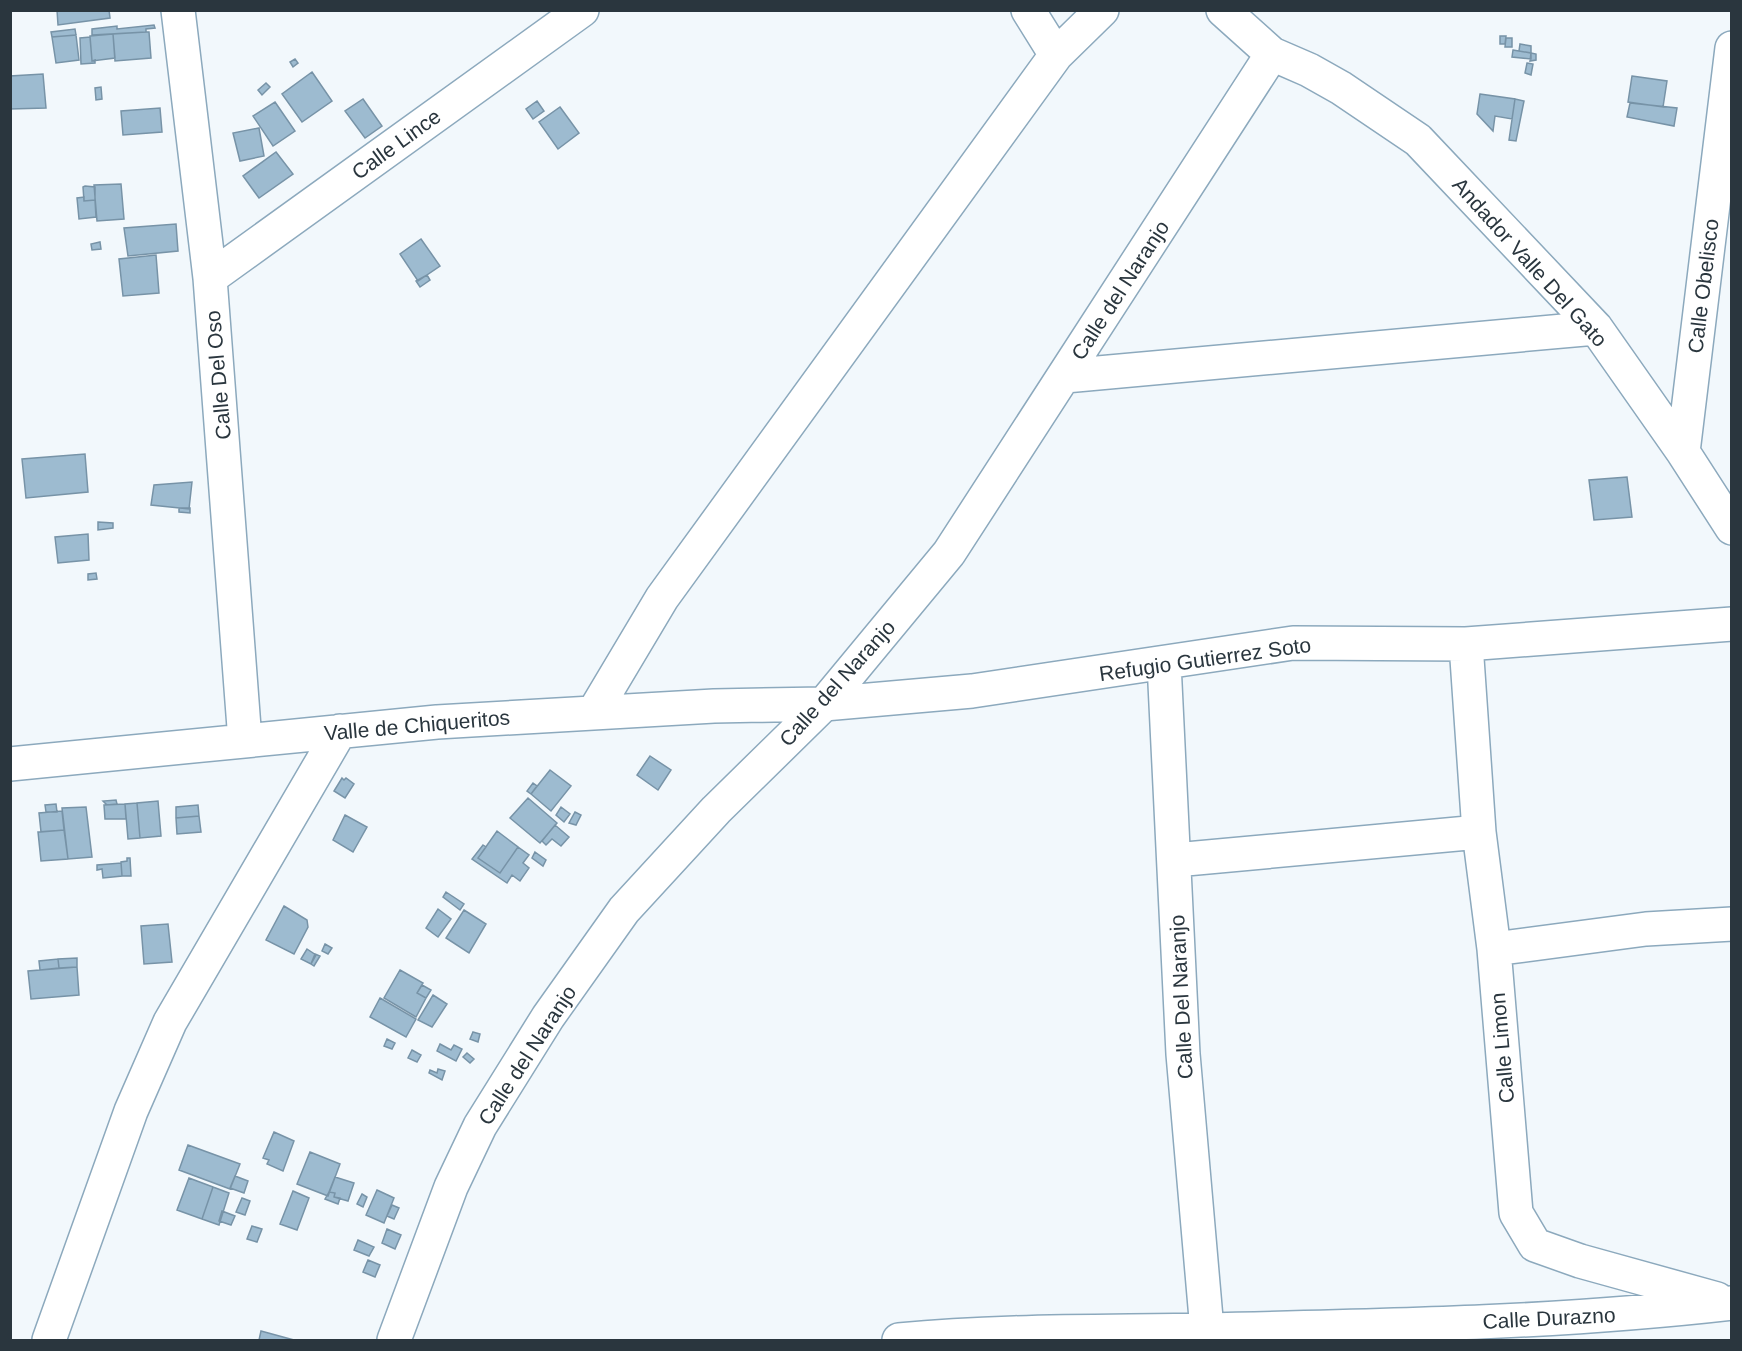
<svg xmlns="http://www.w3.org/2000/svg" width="1742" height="1351" font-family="Helvetica,sans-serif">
<rect width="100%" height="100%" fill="#f2f8fc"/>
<path fill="#9dbbd0" stroke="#7793a7" stroke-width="1.5" d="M57 10H109L110 18 58 25Z
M154 25 155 28 146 29V32L92 35V29L117 26V29Z
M75 29 76 35 52 37 51 32Z
M146 32H149L151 58 115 61 113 34Z
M113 34 115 58 92 61 90 36Z
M76 35 79 60 56 63 52 37Z
M1500 36H1506L1505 44H1500Z
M90 37 92 61 95 60V63L81 64 80 38Z
M1506 38H1512V47H1505Z
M1520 44 1531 46V53L1519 51Z
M1513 50 1531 53V59L1512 57Z
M1531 53 1536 54V60L1530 61Z
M295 59 298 63 293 67 290 62Z
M1527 63 1533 64 1531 75 1525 73Z
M312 72 332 101 302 122 282 94Z
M43 74 46 108 10 109V76Z
M1632 76 1667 81 1663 107 1628 102Z
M266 83 270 87 262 95 258 90Z
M101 87 102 99 96 100 95 88Z
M1480 94 1515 99 1512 119 1495 116 1493 131 1477 114Z
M363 99 382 126 365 138 345 111Z
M1515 99 1524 101 1516 141 1509 140Z
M537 101 544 111 533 119 526 109Z
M275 102 295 131 273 146 253 116Z
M1630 103 1677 108 1674 126 1627 117Z
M560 107 579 133 558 149 539 122Z
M160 108 162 132 123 135 121 111Z
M259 128 264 156 240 161 233 133Z
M276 152 293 174 259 198 243 176Z
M121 184 124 219 97 221 94 185Z
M85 186 95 187V200L84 201 83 187Z
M84 197V201L95 200 96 217 79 219 77 198Z
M176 224 178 251 128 256 124 228Z
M421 239 440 266 418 281 400 254Z
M100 242 101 249 92 250 91 244Z
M156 255 159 293 123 296 119 259Z
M427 275 430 280 420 287 416 281Z
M85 454 88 492 26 498 22 459Z
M1627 477 1632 517 1594 520 1589 480Z
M192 482 189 509 151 505 154 485Z
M179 508H190V513L179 512Z
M98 522 113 523V528L98 530Z
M88 534 89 560 58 563 55 537Z
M96 573 97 579 88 580V574Z
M650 756 671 770 658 790 637 775Z
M550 770 571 786 551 811 531 794Z
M342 778 344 780 346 778 354 784 345 798 334 791Z
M533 783 537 786 531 794 527 791Z
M528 798 557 823 540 843 510 818Z
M116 800 117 804 107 805 103 801Z
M158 801 161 836 140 838 137 803Z
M137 803 140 838 128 839 125 804Z
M56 804 57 812H46L45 805Z
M125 804 126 819H105L104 805Z
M198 805 199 816 176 818V807Z
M86 807 92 857 68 859 62 808Z
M561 807 570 814 564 822 556 815Z
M62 811 64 830 41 832 39 813Z
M575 812 581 815 576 825 569 823Z
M345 815 367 827 353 852 333 840Z
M199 816 201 832 177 834 176 818Z
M555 825 569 837 561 846 552 839 546 845 542 841Z
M64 830 68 859 41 861 38 832Z
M497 831 518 847 500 873 478 858Z
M483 845 486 847 478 858 500 873 518 847 529 855 523 863 529 868 520 881 512 875 507 883 472 859Z
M535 852 546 860 543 866 532 858Z
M127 858H130L131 876H122L121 862 127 861Z
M121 863 122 876 103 878 102 869 97 870V865Z
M446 892 464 904 460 910 443 897Z
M284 906 307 920 308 927 294 954 266 940Z
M438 909 451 919 438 937 426 928Z
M464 910 486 924 469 953 446 938Z
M168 924 172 962 144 964 141 926Z
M325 944 332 948 328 954 322 951Z
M307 949 316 955 311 964 301 959Z
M315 954 320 956 314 966 311 964Z
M77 958V967L59 968 58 959Z
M58 959 59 968 40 970 39 961Z
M77 967 79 995 31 999 28 971Z
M400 970 423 983 417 993 426 998 416 1017 384 998Z
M422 985 431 990 426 998 417 993Z
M433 995 447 1004 432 1027 418 1020Z
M380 998 416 1019 406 1037 370 1017Z
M473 1032 480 1034 478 1042 470 1039Z
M387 1039 395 1043 392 1049 384 1046Z
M440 1044 451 1050 454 1045 462 1049 456 1061 437 1051Z
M412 1050 421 1055 417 1062 408 1058Z
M467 1053 474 1059 470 1063 463 1057Z
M438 1069 445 1071 442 1080 429 1073 430 1070 437 1073Z
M274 1132 294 1141 283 1171 267 1164 269 1160 263 1158Z
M188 1145 240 1164 230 1189 179 1170Z
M310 1152 340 1164 328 1196 297 1184Z
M235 1176 248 1181 244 1193 230 1188Z
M335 1177 354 1183 348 1201 334 1197 335 1193 329 1192Z
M189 1178 213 1187 202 1219 177 1210Z
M213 1187 229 1193 219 1225 202 1219Z
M377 1190 394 1198 384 1223 366 1215Z
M293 1191 309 1198 297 1230 280 1224Z
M329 1192 335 1193 334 1197 340 1198 338 1204 325 1199Z
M362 1194 367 1197 363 1207 357 1204Z
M242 1198 250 1201 245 1215 236 1212Z
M392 1205 399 1208 394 1219 387 1216Z
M222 1211 235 1216 231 1225 219 1221Z
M252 1226 262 1229 257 1242 247 1239Z
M387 1229 401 1235 395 1249 382 1243Z
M358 1240 374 1247 369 1256 354 1250Z
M368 1260 380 1265 375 1277 363 1272Z
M261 1331 294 1340H259Z"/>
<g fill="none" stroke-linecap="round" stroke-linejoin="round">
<defs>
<path id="minor" d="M178 10 210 278 245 741
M1028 10 1056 55
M1223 10 1272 54 1309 70 1341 88 1418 140 1596 328 1683 452 1732 528
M210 278 582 10
M1065 376 1596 328
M1683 452 1732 48
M1466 644 1479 832 1494 949 1516 1213 1535 1245 1580 1261 1717 1299
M1164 663 1183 1054 1207 1330
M594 712 662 598 1056 55 1102 10
M10 764 437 722 714 706 824 704 972 691 1293 643 1466 644 1732 624
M1175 860 1479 832
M1494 949 1646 929 1732 924
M49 1340 131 1111 170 1022 340 731
M394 1340 451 1187 480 1126 548 1017 624 910 716 810 824 704 949 553 1272 54
M899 1340C1002 1330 1104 1332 1207 1330 1382 1326 1558 1323 1732 1303"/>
</defs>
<use href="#minor" stroke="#8ca9bd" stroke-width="36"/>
<use href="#minor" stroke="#fff" stroke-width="33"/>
</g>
<g text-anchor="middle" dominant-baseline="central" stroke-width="4.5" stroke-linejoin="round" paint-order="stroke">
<g font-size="21" fill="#2a363e" stroke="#fff">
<text transform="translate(396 144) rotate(-36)">Calle Lince</text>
<text transform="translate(1530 262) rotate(48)">Andador Valle Del Gato</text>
<text transform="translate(1703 286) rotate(-83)">Calle Obelisco</text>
<text transform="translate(1120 290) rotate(-57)">Calle del Naranjo</text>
<text transform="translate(218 375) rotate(-95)">Calle Del Oso</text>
<text transform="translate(1205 659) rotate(-8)">Refugio Gutierrez Soto</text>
<text transform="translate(837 683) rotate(-48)">Calle del Naranjo</text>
<text transform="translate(417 725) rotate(-5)">Valle de Chiqueritos</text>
<text transform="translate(1181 997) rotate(-93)">Calle Del Naranjo</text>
<text transform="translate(1502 1048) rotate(-95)">Calle Limon</text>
<text transform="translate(527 1055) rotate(-57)">Calle del Naranjo</text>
<text transform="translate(1549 1318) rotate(-3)">Calle Durazno</text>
</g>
</g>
<rect width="1742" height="1351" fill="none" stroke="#2a363e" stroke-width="24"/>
</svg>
